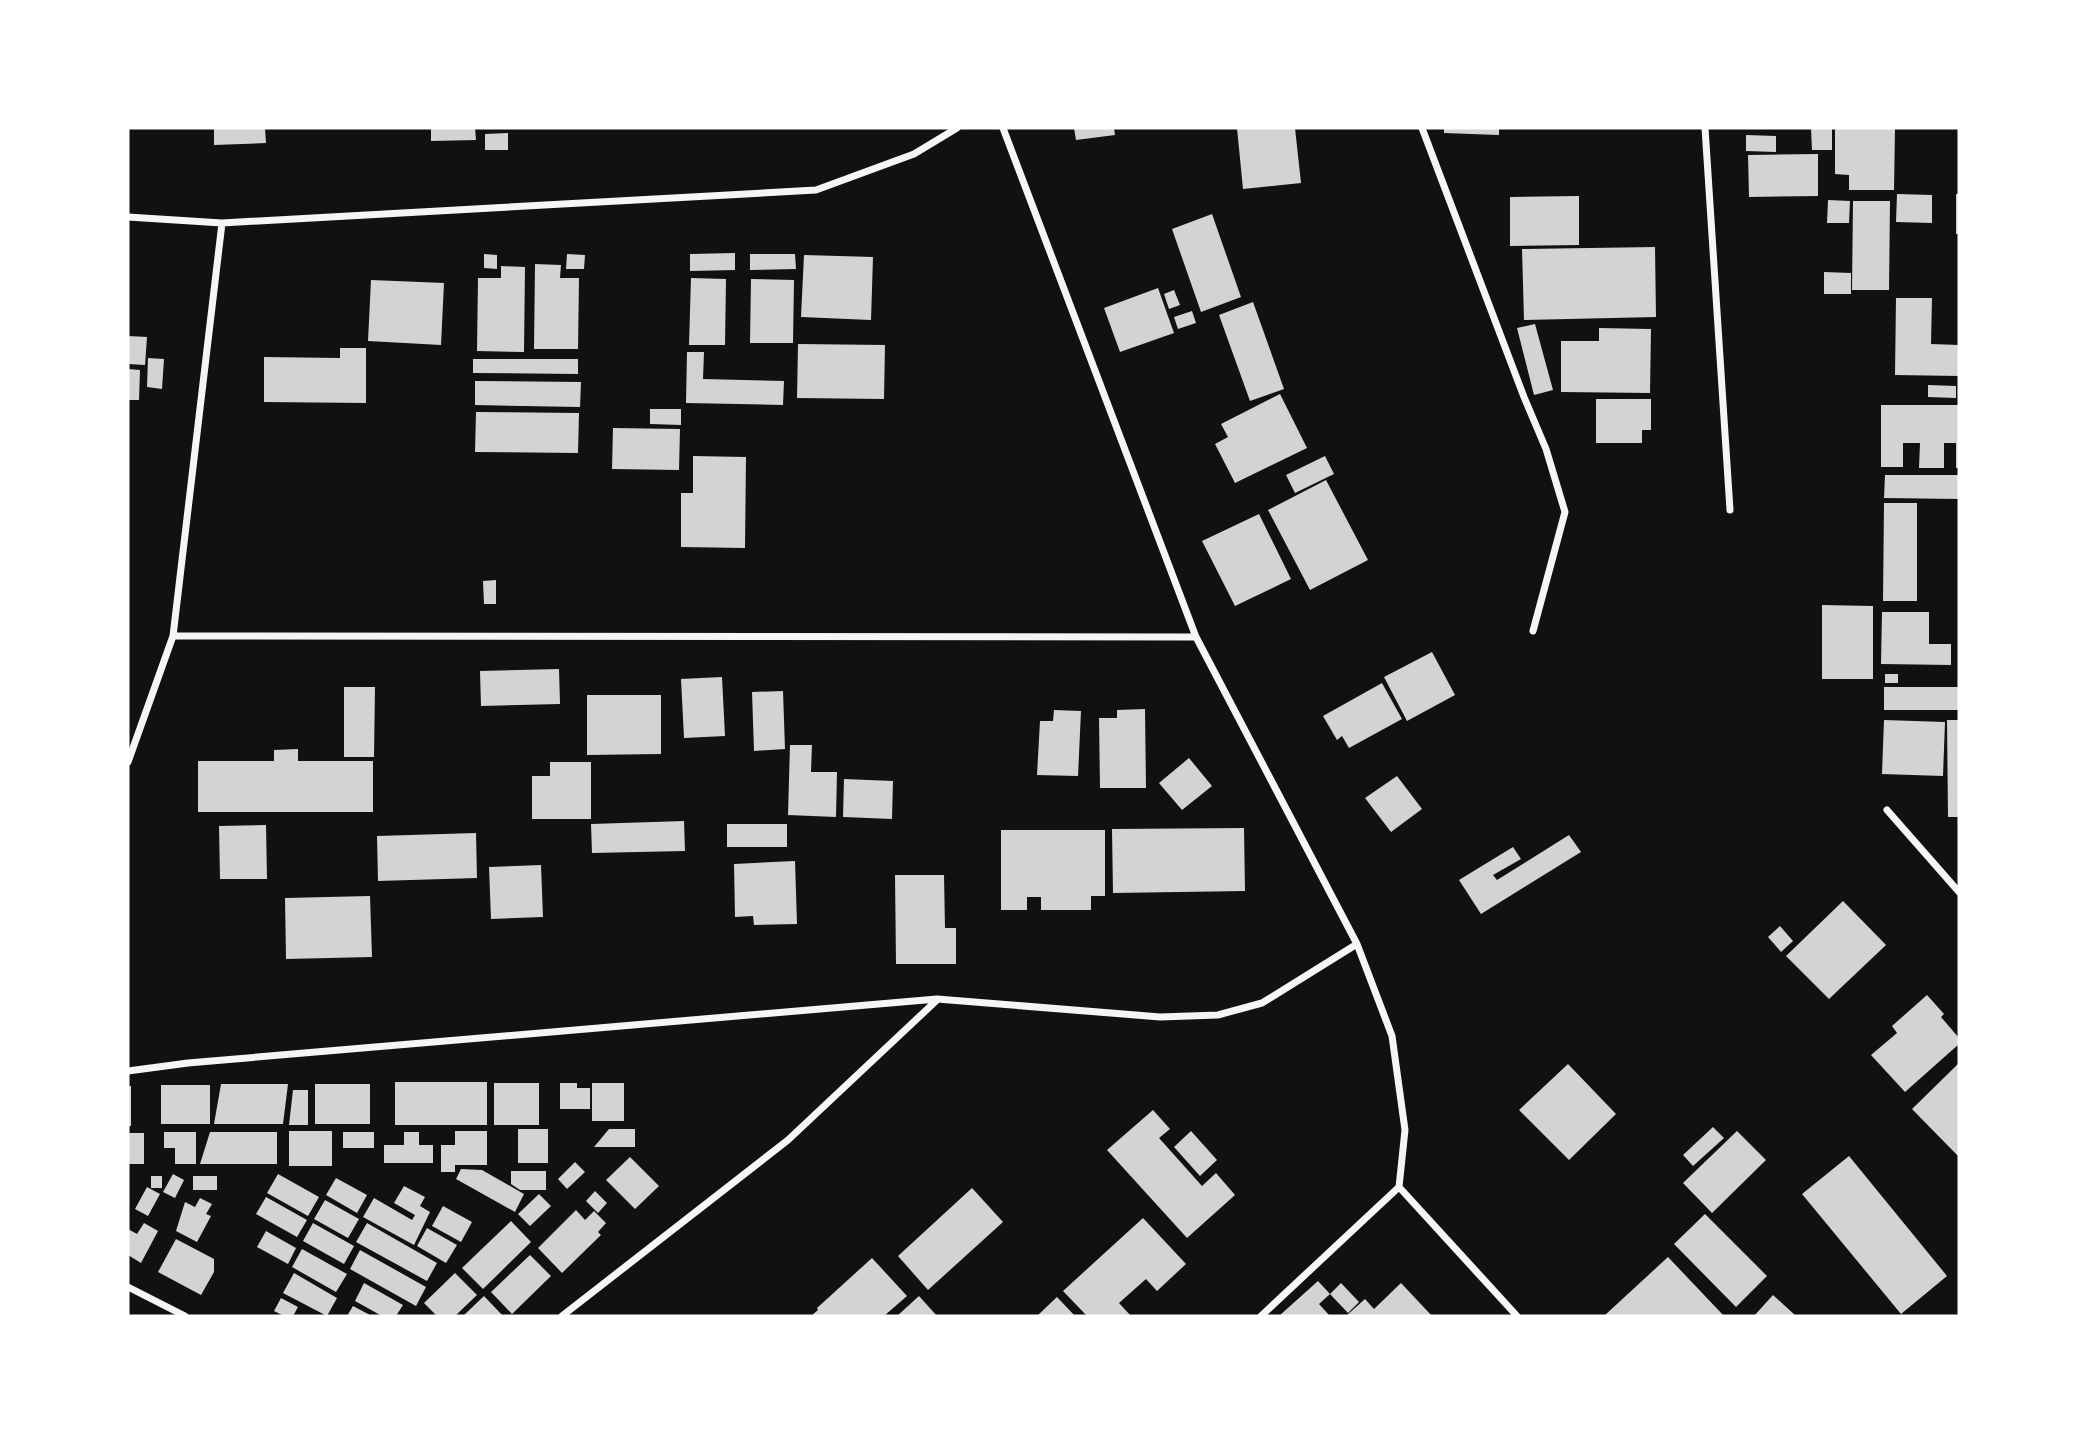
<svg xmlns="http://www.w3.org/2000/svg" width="2087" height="1444" font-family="'Roboto Condensed',sans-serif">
<rect width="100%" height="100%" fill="#111"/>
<path fill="#d3d3d3" d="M214 128H265L266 143 214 145Z
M431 128H475L476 140 431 141Z
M1074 128H1114L1115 135 1076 140Z
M1237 128H1295L1301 183 1243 189Z
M1444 128H1499V135L1444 133Z
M1811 128H1832V150H1812Z
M1835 128H1895L1894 190H1849V175L1835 174Z
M508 133V150H485V134Z
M1746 135 1776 136V152L1746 151Z
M1818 154V196L1749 197 1748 155Z
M1897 194 1932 195V223L1896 222Z
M1956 194H1959V234H1956Z
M1579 196V245L1510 246V197Z
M1828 200 1850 201 1849 223H1827Z
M1853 201H1890L1889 290H1852Z
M1212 214 1241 297 1201 312 1172 229Z
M1655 247 1656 317 1524 320 1522 249Z
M735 253V270L690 271V254Z
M484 254 497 255V269L484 268Z
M567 254 585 255 584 269H566Z
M750 254H795L796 269 750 270Z
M804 255 873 257 871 320 801 317Z
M535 264 561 265 560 278H579L578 349H534Z
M501 266 525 267 524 352 477 351 478 278H501Z
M1824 272 1851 273V294H1824Z
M691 278 726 279 725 345H689Z
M751 279 794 280 793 343H750Z
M371 280 444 283 441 345 368 341Z
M1158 288 1174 333 1120 352 1104 308Z
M1174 290 1180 305 1169 309 1164 294Z
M1896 298H1932L1931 344 1959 345V376L1895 375Z
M1253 302 1284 389 1250 401 1219 315Z
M1192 311 1196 323 1178 329 1174 317Z
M1535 324 1553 390 1534 395 1517 328Z
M1599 328 1651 329 1650 393 1561 392V341H1599Z
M128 336 147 337 145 365 128 364Z
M798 344 885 345 884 399 797 398Z
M340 348H366V403L264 402V357L340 358Z
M687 352H704L703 379 784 381 783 405 686 403Z
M148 358 164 359 162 389 147 387Z
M473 359H578V374L473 373Z
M128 369 140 370 139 400H128Z
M475 381 581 382 580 407 475 405Z
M1928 385 1956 386V398L1928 397Z
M1280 394 1307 448 1235 483 1215 444 1228 437 1221 424Z
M1596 399H1651V430H1642V443H1596Z
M1881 405H1959V468H1956V443H1944V468H1919L1920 443H1903V467H1881Z
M650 409H681V425L650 424Z
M476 412 579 413 578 453 475 452Z
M613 428 680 429 679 470 612 469Z
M693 456 746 457 745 548 681 547V493H693Z
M1325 456 1334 474 1295 493 1286 475Z
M1885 475H1959V499L1884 498Z
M1326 480 1368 560 1310 590 1268 510Z
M1884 503H1917V601H1883Z
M1259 514 1291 579 1235 606 1202 541Z
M496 580V604H484L483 581Z
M1822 605 1873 606V679H1822Z
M1882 612H1929V644H1951V665L1881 664Z
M1432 652 1455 695 1407 721 1384 677Z
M559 669 560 704 481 706 480 671Z
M1885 674H1898V683H1885Z
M722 677 725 736 684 738 681 679Z
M1382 683 1402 719 1349 748 1342 736 1337 740 1323 716Z
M344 687H375L374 757H344Z
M1884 687H1959V710H1884Z
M783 691 785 749 754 751 752 692Z
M587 695H661V754L587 755Z
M1145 709 1146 788H1100L1099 718H1117V710Z
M1054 710 1081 711 1078 776 1037 775 1040 721H1053Z
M1884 720 1945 722 1943 776 1882 774Z
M1947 720H1959V817H1948Z
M790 745H812L811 772H837L836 817 788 815Z
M298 749V761H373V812H198V761H274V750Z
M1189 758 1212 786 1182 810 1159 783Z
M550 762H591V819H532V776H550Z
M1397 776 1422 809 1391 832 1365 798Z
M844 779 893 781 892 819 843 817Z
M684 821 685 851 592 853 591 824Z
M727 824H787V847H727Z
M266 825 267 879H220L219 826Z
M1244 828 1245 891 1113 893 1112 829Z
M1001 830H1105V896H1091V910H1041V897H1027V910H1001Z
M476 833 477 878 378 881 377 836Z
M1569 835 1581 852 1481 914 1459 880 1513 847 1521 859 1493 875 1497 880Z
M795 861 797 924 754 925 753 916 735 917 734 864Z
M541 865 543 917 491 919 489 867Z
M895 875H944L945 928H956V964H896Z
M370 896 372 957 286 959 285 898Z
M1843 901 1886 945 1829 999 1786 956Z
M1780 926 1793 941 1781 952 1768 937Z
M1927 995 1944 1014 1941 1017 1959 1038V1044L1905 1092 1871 1055 1897 1033 1892 1026Z
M1959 1063V1157L1912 1109Z
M1568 1064 1616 1114 1569 1160 1519 1110Z
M395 1082H487V1125H395Z
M494 1083H539V1125H494Z
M560 1083H577V1088H590V1109H560Z
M592 1083H624V1121H592Z
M221 1084H288L283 1124H214Z
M315 1084H370V1124H315Z
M161 1085H210V1124H161Z
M128 1086H131V1126H128Z
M293 1090H308V1125H289Z
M1153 1110 1170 1129 1159 1138 1202 1186 1216 1173 1235 1195 1187 1238 1107 1150Z
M1713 1127 1724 1138 1693 1166 1683 1155Z
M518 1129H548V1163H518Z
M609 1129H635V1147H594Z
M289 1131H332V1166H289Z
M455 1131H487V1165H455V1172H441V1145H455Z
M1191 1131 1217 1160 1200 1176 1174 1147Z
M1737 1131 1766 1160 1712 1213 1683 1183Z
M164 1132H196V1164H175V1148H164Z
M210 1132H277V1164H200Z
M343 1132H374V1148H343Z
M404 1132H419V1145H433V1163H384V1145H404Z
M128 1133H144V1164H128Z
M1849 1156 1947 1276 1901 1314 1802 1194Z
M630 1157 659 1186 635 1209 606 1180Z
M575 1162 585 1172 567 1189 558 1179Z
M461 1169 482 1170 524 1194 515 1212 456 1179Z
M511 1171H546V1190H520L511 1184Z
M173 1174 184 1180 175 1198 163 1192Z
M278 1174 319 1197 308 1216 267 1193Z
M151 1176H162V1188H151Z
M193 1176H217V1190H193Z
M336 1178 367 1195 357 1213 326 1195Z
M404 1186 425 1197 420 1206 430 1212 414 1245 363 1217 374 1198 412 1220 415 1215 394 1203Z
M147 1187 160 1194 148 1216 135 1209Z
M972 1188 1003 1222 928 1290 898 1256Z
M595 1191 607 1203 598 1213 586 1201Z
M539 1194 551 1206 530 1226 518 1214Z
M266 1197 307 1220 297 1237 256 1214Z
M200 1198 212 1204 206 1214 211 1216 197 1242 176 1231 185 1202 195 1207Z
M325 1200 359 1219 348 1238 314 1219Z
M443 1206 472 1222 461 1242 432 1226Z
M576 1210 585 1220 594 1211 606 1223 598 1232 601 1235 562 1273 538 1248Z
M1705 1214 1767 1276 1736 1307 1674 1244Z
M1143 1218 1186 1264 1157 1291 1146 1279 1119 1303 1131 1316H1087L1063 1291Z
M511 1221 531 1242 483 1289 462 1268Z
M144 1223 158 1231 141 1263 128 1255V1229L137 1234Z
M313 1223 354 1246 344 1264 303 1241Z
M367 1223 437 1263 427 1281 356 1242Z
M427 1228 457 1245 446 1263 417 1246Z
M266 1231 296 1248 288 1264 257 1247Z
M176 1239 214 1259V1272L201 1295 158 1272Z
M302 1249 347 1274 336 1292 292 1267Z
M360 1250 426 1287 416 1306 350 1269Z
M530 1255 551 1276 512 1314 491 1292Z
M1668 1257 1724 1316H1604Z
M872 1258 907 1296 884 1316H811L818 1310 817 1308Z
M294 1273 337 1298 327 1316 283 1293Z
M455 1273 477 1295 455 1316H437L424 1303Z
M1318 1281 1330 1294 1319 1304 1329 1315 1279 1316Z
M364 1283 403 1305 396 1316H382L355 1301Z
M1341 1283 1359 1302 1348 1313 1330 1294Z
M1401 1283 1432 1316H1346L1365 1299 1374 1309Z
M1773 1295 1796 1316H1754Z
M484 1296 503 1316H463Z
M919 1296 937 1316H897Z
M1057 1297 1075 1316H1037Z
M281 1298 298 1307 293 1316H284L274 1311Z
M353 1306 372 1316H347Z"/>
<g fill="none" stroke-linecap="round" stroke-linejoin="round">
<path stroke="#f5f5f5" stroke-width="7" d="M1003 128 1196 637 1357 944 1392 1036 1405 1130 1399 1187 1261 1316
M1422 128 1524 397 1546 449 1565 512 1533 631
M1705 128 1730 510
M128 217 222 223 816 190 914 154 957 128
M173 636 1196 637
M128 762 173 636 222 223
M1887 810 1959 892
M128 1071 188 1063 937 999 1160 1017 1218 1015 1262 1003 1357 944
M1399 1187 1517 1316
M128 1287 185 1316
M562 1316 788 1140 937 1000"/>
</g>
<rect width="2087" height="1444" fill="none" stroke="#ffffff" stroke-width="259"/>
</svg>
